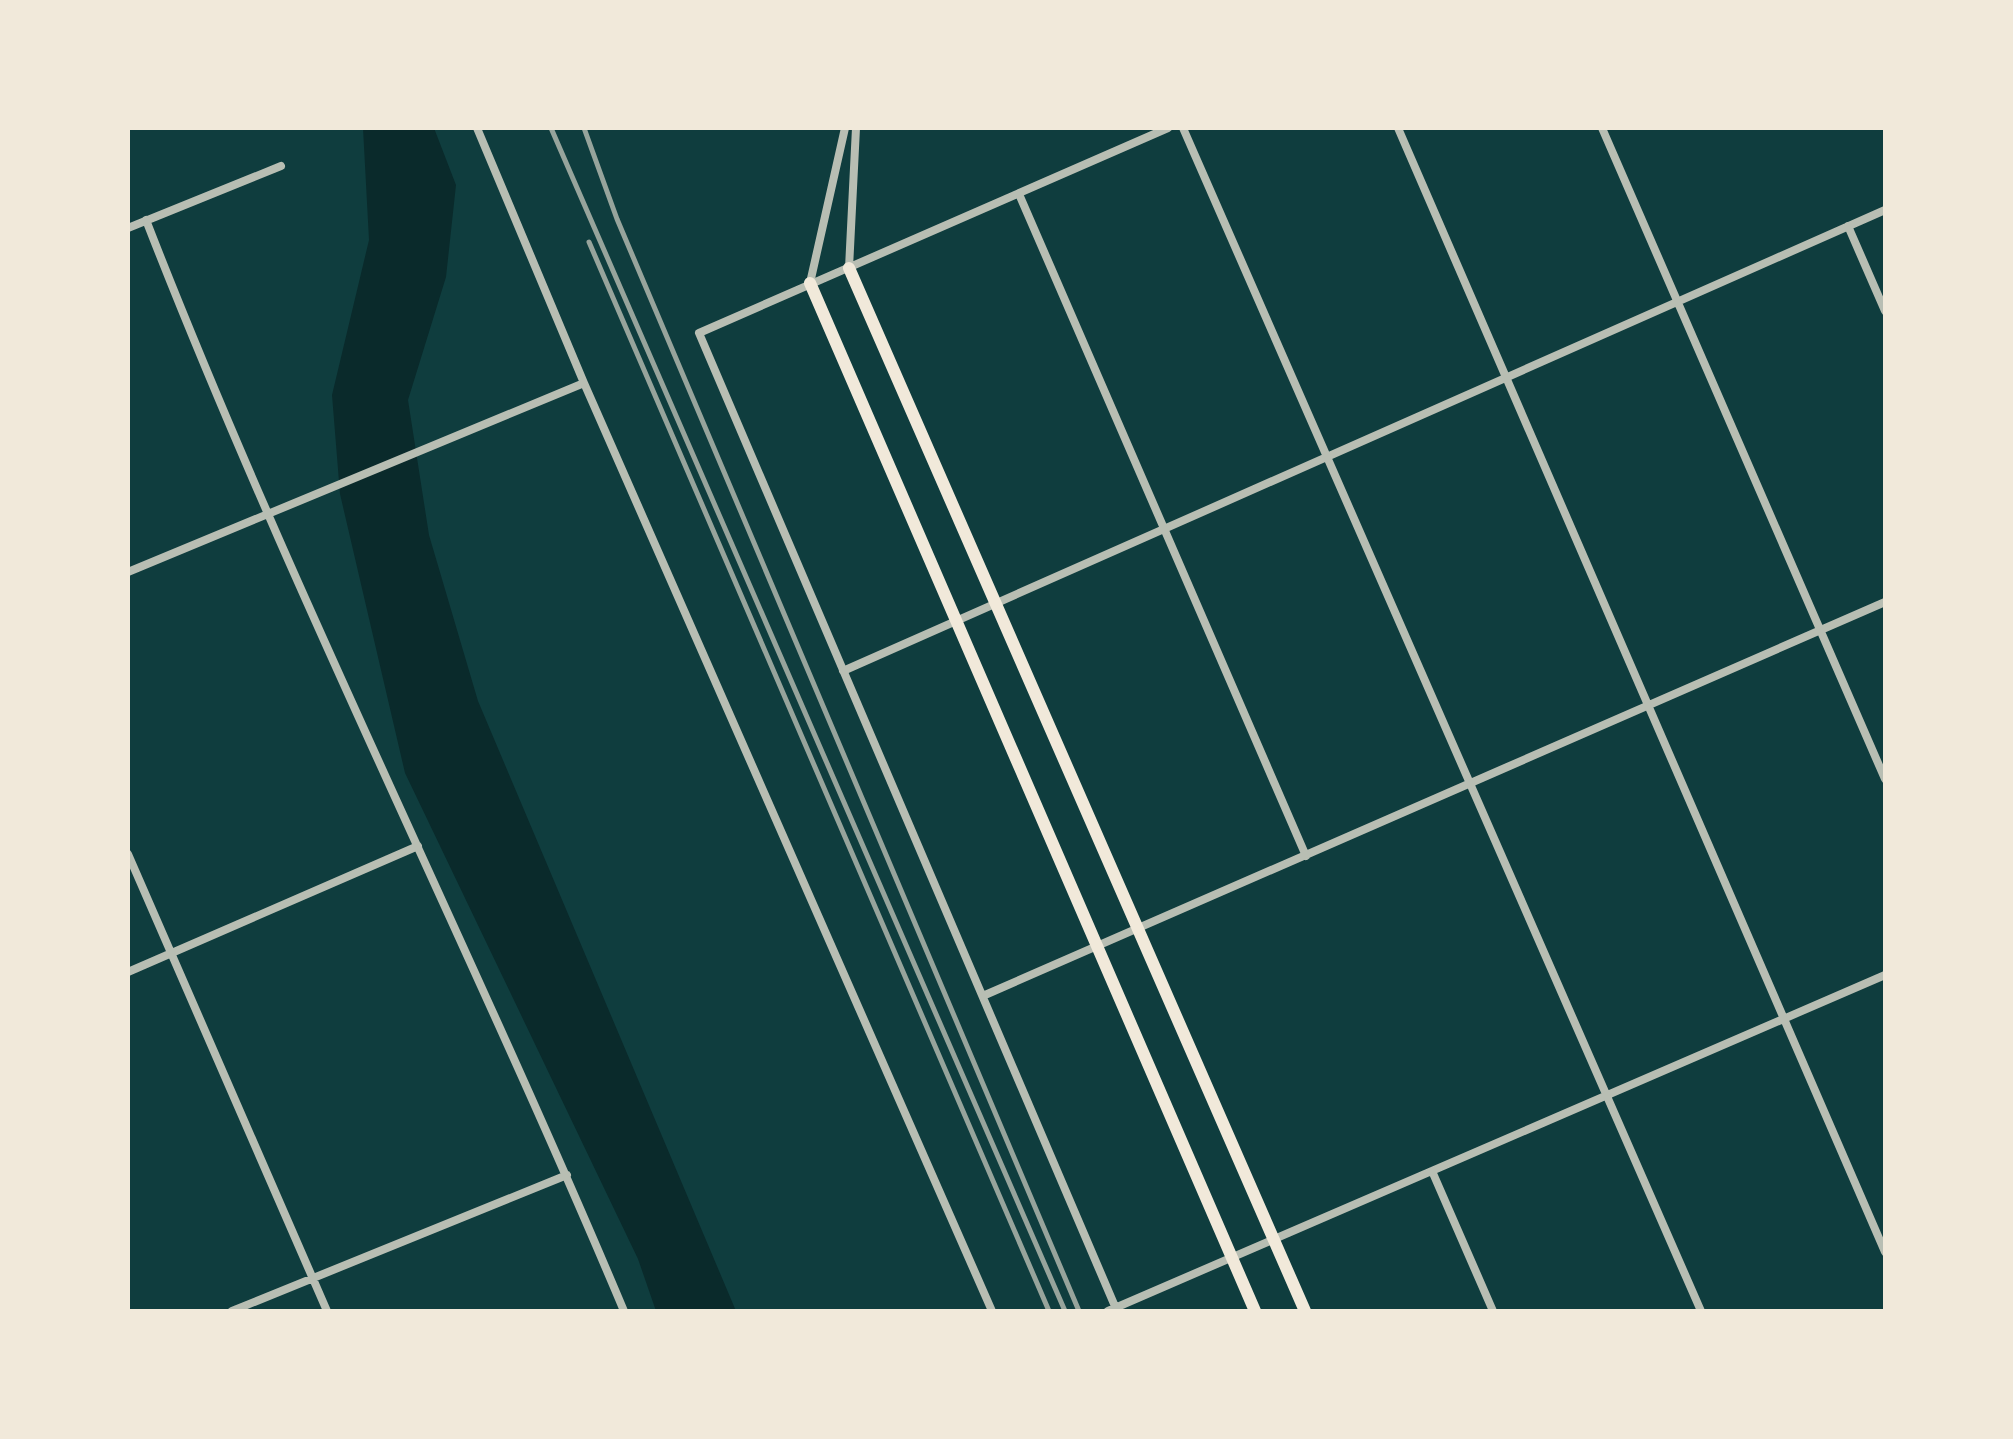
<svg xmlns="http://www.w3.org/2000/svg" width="2013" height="1439" font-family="'Open Sans',sans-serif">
<rect width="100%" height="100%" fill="#0f3d3e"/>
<path fill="#0a2a2b" d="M363 128H434L456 185 446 277 408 400 429 535 478 701 736 1311H656L638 1259 405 773 340 494 332 395 369 240Z"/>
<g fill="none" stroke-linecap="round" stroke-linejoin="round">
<path stroke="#b8beb3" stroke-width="8" d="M477 128 584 383 992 1311
M1183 128 1701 1311
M1398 128 1885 1252
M1602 128 1885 779
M1019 194 1306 856
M146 220C290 590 470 945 624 1311
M1848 226 1885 311
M128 228 281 166
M849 268 856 128
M810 283 845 128
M128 572 584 383
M843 671 1885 210
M128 854 327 1311
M128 972 418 846
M985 995 1885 602
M1432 1171 1493 1311
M232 1311 567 1175
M1108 1311 1885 975
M1117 1311 699 333 1168 128"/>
<path stroke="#f1e9da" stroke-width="12" d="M849 268 1305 1311
M810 283 1255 1311"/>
<path stroke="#97a49c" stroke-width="5" d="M551 128 1065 1311
M584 128 617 219 1079 1311
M589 242 1049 1311"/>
</g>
<rect width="2013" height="1439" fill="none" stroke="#f1e9da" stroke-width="260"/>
</svg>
